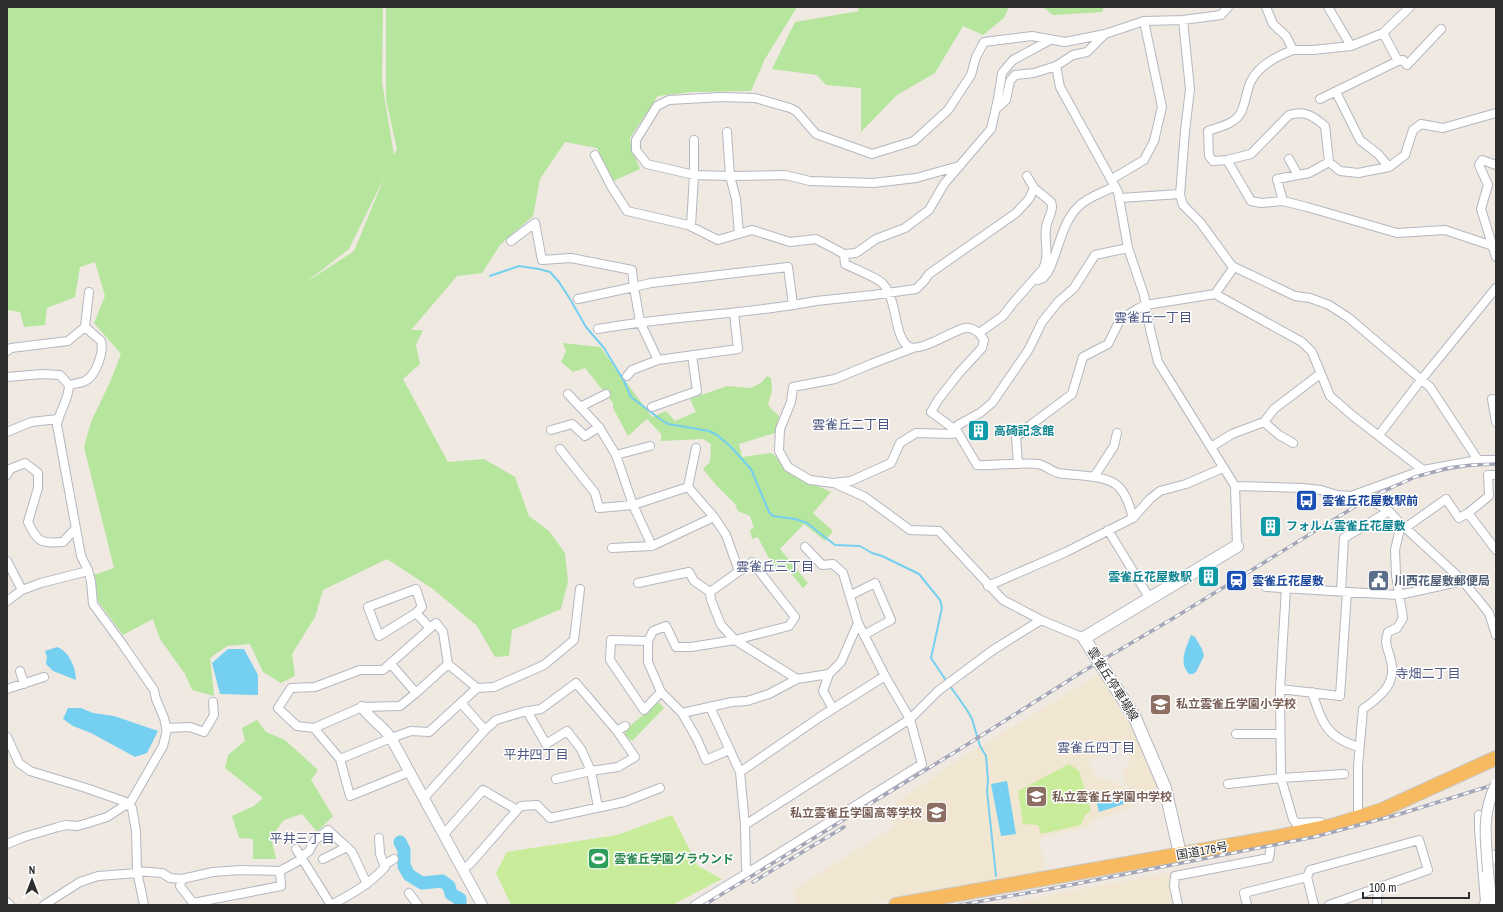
<svg xmlns="http://www.w3.org/2000/svg" width="1503" height="912" font-family="'Archivo Narrow','Noto Sans JP',sans-serif">
<rect width="100%" height="100%" fill="#efe9e1"/>
<path fill="#f0e6d1" d="M1099 674 1149 758 1161 795 1134 799 1122 775 1131 760 1118 741 1089 762 1095 774 1098 777 1104 780 1116 782 1118 786 1124 785 1132 807 1090 822 1091 826 1039 838 1045 873 866 905H794L797 897 793 890 894 827 891 806 957 761Z
M1177 871 1169 878 1175 905 1004 904Z"/>
<path fill="#b6e59e" fill-rule="evenodd" d="M7 7H383L382 82 394 155 397 149 386 100V7H797L765 59 751 91 692 92 658 96 630 138 631 146 640 169 613 181 597 148 565 142 540 179 533 216 500 245 482 273 457 276 411 330H423L416 345 420 364 403 379 448 462 484 459 515 477 529 516 549 531 565 553 568 582 561 609 512 630 509 656 495 657 477 626 433 589 387 559 323 590 315 617 292 654 295 676 281 683 263 672 250 644 227 646 210 658 214 696 192 690 185 674 160 639 153 619 123 635 98 601 94 575 114 568 84 447 91 422 110 382 121 354 94 323 105 296 95 262 80 267 75 297 47 308 45 325 24 327 20 312 7 310ZM385 176 354 251 305 283 349 249Z
M858 7H1009L1004 18 983 35 963 26 935 73 897 95 861 132V88L826 85 817 75 772 69 795 22 859 11Z
M1043 7H1104L1102 12 1053 15Z
M563 343 600 347 652 417 666 411 675 421 696 412 690 399 727 386 751 388 761 383 767 376 771 378 772 391 768 404 771 409 779 416 775 433 739 444 742 457 772 453 795 476 831 492 813 513 833 531 825 541 804 524 780 549 808 583 803 588 785 566 778 570 767 555 758 537 752 539 750 530 754 528 750 516 738 511 735 504 716 485 703 469 710 462 711 444 703 439 661 441V434L647 419 628 436 613 408V403L585 368 573 372 561 362 566 351Z
M659 702 664 708 632 741 625 735 626 729Z
M257 720 266 732 285 740 318 770 311 780 333 816 317 832 302 814 284 820 271 837 276 859H253V839L239 838 232 816 254 806 263 798 225 768 228 755 245 741 242 728Z"/>
<path fill="#c9ec9a" d="M1069 764 1079 771 1091 811 1085 815 1081 825 1041 834 1038 825 1023 824 1018 791Z
M672 815 698 866 722 879 672 905H511L496 873 507 852 617 835Z"/>
<path fill="#75cff0" d="M1191 635 1195 637 1202 649 1204 656 1196 672 1193 674H1189C1178 663 1186 648 1191 635Z
M57 647C69 651 76 668 76 680L53 671 46 664 47 657 45 651Z
M228 649H244L258 675V695L220 694 212 663Z
M68 708H81L93 713 114 716 158 731 147 753 135 757 91 733 73 726 63 719Z
M1007 781 1016 834 1001 836 991 784Z
M1120 792 1124 804 1099 812 1096 800Z"/>
<g fill="none" stroke-linecap="round" stroke-linejoin="round">
<path stroke="#75cff0" stroke-width="2" d="M490 276 519 266 539 269 550 272 559 282 570 299 586 327 604 348 624 381 631 397 660 419 668 424 709 431 717 435 730 446 751 469 769 512 773 516 795 519 807 523 835 545 860 546 872 553 882 556 919 574 940 600 942 608 931 658 947 682
M950 686 967 710 972 719 980 746 986 756 988 781 987 791 996 876"/>
<path stroke="#75cff0" stroke-width="13" d="M400 842 404 850V866L409 875 422 883 442 881 449 886 451 894 460 899V905"/>
<defs>
<path id="minor" d="M1266 7 1273 24 1286 36 1293 50H1313L1351 46 1383 33 1410 7
M1328 7 1351 46
M1183 20 1190 89 1185 131 1180 195 1183 205 1200 222 1232 266 1295 296 1310 298 1329 305 1349 318 1430 387 1478 460
M1383 33 1398 61
M1056 66 1060 87 1118 192 1128 248 1144 295 1150 329 1158 362 1235 486 1237 546
M1336 92 1360 140 1378 154 1389 167
M1320 99 1398 61 1403 60 1407 65 1441 29
M996 109 1006 100 1010 81 1015 75 1034 73 1056 66 1073 55 1087 52 1105 34
M727 132 730 176 736 199 739 234
M595 155 611 186 627 211 688 225 718 240 752 230 790 242 816 239 844 254 845 264C855 269 873 276 881 282 898 296 893 336 908 346 919 354 953 330 965 328 971 327 975 330 979 333L1003 316 1013 303 1043 269C1050 254 1044 244 1046 228 1047 220 1052 214 1052 206L1051 202 1034 188
M1289 159 1298 175
M1227 160 1251 154 1289 115C1305 110 1313 116 1325 126L1329 162
M1496 165 1482 160 1479 165 1488 185 1481 209 1496 257
M959 166 916 178 873 183 810 181 785 175 730 176 694 175 647 164 636 150V140L657 106 669 100 721 97 755 98 790 108 796 111 816 134 872 154 914 141 948 110 971 75 976 57 984 42 1032 36 1065 42 1105 34 1144 21 1183 20 1221 15 1228 7
M1112 179 1144 160 1154 141 1162 107 1144 21
M1120 198 1180 194
M1283 201 1261 203 1251 201 1227 160 1213 161 1209 156 1208 131C1219 127 1234 124 1240 114 1246 104 1246 91 1251 81 1259 65 1277 56 1293 50
M691 226 694 175V140
M511 241 535 223 542 260 571 258 632 270 634 287 578 299
M1493 246 1445 230 1397 233 1307 207 1283 201 1277 179 1309 173 1329 162 1340 171 1358 173 1389 167 1405 155 1413 130 1421 124 1443 128 1496 113
M844 254 856 253 876 239 905 228 929 210 944 184 991 129 998 99 1002 73 1013 60 1050 40
M1038 280 1043 278 1048 272C1059 251 1061 222 1080 205 1090 196 1105 192 1115 186
M1215 294 1302 342 1312 352 1330 396 1353 416 1423 470
M734 313 738 349 658 360 640 322 634 287 651 283 788 267 793 305 816 301 873 295 916 289 924 281 929 274 1016 213 1029 199 1034 188 1027 176
M598 329C663 317 728 315 793 305
M979 333 984 340 982 348 959 373 938 400 931 412 957 431 977 465C997 466 1018 462 1038 464 1045 465 1051 471 1058 473 1074 476 1107 474 1119 487 1127 496 1130 507 1133 518
M913 348 871 364 835 379 793 387 791 402 780 429 779 451 788 467 810 480 833 483 851 481 891 463 900 443 916 433 953 434 958 425 980 413 992 403 1029 349 1042 322 1058 302 1074 288 1095 255 1128 248
M7 351 11 348 68 341 85 327
M627 376 632 370 658 360
M7 377 42 374 60 375 69 385
M1492 399 1496 422
M580 407 606 394
M652 407 697 391 692 355
M1264 422 1279 435 1293 443
M551 430 572 424 585 436 599 427
M7 432 31 422 58 419
M1379 435 1421 380 1496 288
M1211 447 1232 434 1264 422 1274 409 1320 374
M560 449 595 493 599 508 633 505 616 455 599 427 568 394
M616 455 650 446
M1018 464 1016 437 1032 424 1072 394 1083 357 1108 344 1120 320 1137 309 1146 305 1215 294 1234 267
M7 475 10 469 25 463 38 473V488L28 522C37 542 41 544 63 542L76 528
M1094 477 1114 446 1117 433
M834 483 865 497 910 530 939 531 1003 600 1041 620 1084 638
M1235 486 1302 488 1321 490 1337 495 1351 496 1423 470 1478 460H1496
M688 487 696 448
M1364 492 1372 501 1389 511 1399 522 1463 581 1489 613 1496 635
M1468 513 1489 496 1488 475H1496
M1405 528 1446 499 1459 518 1468 513 1496 550
M1108 530 1150 599
M652 546 633 505 688 487 714 517
M805 547 822 565 833 564 843 573 858 623 885 676 910 719 922 764 749 872 746 868 745 825 740 772 820 717 885 676
M612 548 652 546 714 517 726 535 739 571
M7 561 22 590
M638 583 689 572 694 581 710 592
M988 586 1066 552 1133 518 1150 499 1160 491 1186 484 1223 468
M1266 587 1399 595 1463 581
M1286 588 1280 689 1340 696 1347 592
M1341 591 1344 538 1389 511
M851 595 875 583 891 620 864 635
M7 601 22 590 41 583 88 571
M416 613 379 636 368 607 416 589 422 607 416 613 430 628
M735 640 789 626 795 617 752 562 710 592 711 600 721 625 735 640 691 647H676L666 626 653 631 648 641V662L661 692 682 713 732 702 747 701 769 694 797 679 829 674 841 662 858 623
M735 640 797 679
M648 641 611 640 610 660 644 710 661 692
M391 664 416 693 448 664
M20 671 24 684
M829 674 823 691 833 709
M7 689 44 677
M1280 689 1281 778 1293 819 1296 823 1320 822
M1312 692C1322 723 1327 738 1359 747
M416 693 400 706 362 707 314 728 297 726 278 708 291 688 315 687 360 670H383L436 623 443 632 448 664 477 688 494 687 544 665 574 640 580 589
M710 707 740 772
M527 711 546 744 567 731 581 749 591 771 598 807
M682 713 697 739 706 760 729 750
M166 728 190 727 204 732 214 715 213 702
M314 728 340 759 350 796 409 772
M485 730 496 720 523 712 541 709 576 683 617 731 635 757 618 767 591 771 556 779
M617 731 625 726
M1236 734H1280
M7 737 19 763 30 771 86 788 126 802 132 808 136 831 137 871 144 905
M340 759 391 738 411 731 429 732 477 688
M1228 784 1281 778 1344 774
M424 798 485 730 461 703
M517 810 521 806 537 805 550 818 624 802 660 788
M1479 815V829L1485 902 1483 905
M1358 817V766L1363 709C1383 695 1398 682 1390 657 1387 646 1384 643 1388 632L1397 628 1403 618 1396 575 1395 550 1401 524
M745 825 910 719 938 691 993 650 1041 620
M444 834 483 790 517 810 470 864 463 869
M7 844 24 837 58 827 66 825 77 826 88 823 107 817 124 806 129 805 163 746 167 730 164 718 156 699 154 690 123 645 93 604 91 581 88 570 81 556 57 425C59 411 69 400 69 385 74 384 80 383 85 381 96 376 104 352 101 341L85 327 89 292
M296 849 331 905
M1496 854V860
M301 857 309 851 315 840 328 830 352 852 367 884
M323 859 347 847
M384 865 394 859
M137 871 162 873 170 878 182 879 213 872 241 870 280 871 302 859
M1307 877 1310 870 1419 840 1428 870 1329 905
M182 879 180 886 193 903 281 886 280 871
M409 893 418 905
M7 902 10 905
M44 905 80 882 98 876 138 873
M331 905C350 895 370 884 385 867L380 854 379 838
M695 905 749 872
M1178 905 1174 886 1175 876 1269 858 1272 838
M1247 905 1244 893 1307 877 1314 905
M1377 905 1378 888"/>
<path id="tertiary" d="M362 707C370 719 383 726 391 738L482 905
M1488 872 1492 905"/>
<path id="secondary" d="M1180 854 1165 788 1135 718 1084 638 1237 546"/>
<path id="trunk" d="M896 905 1272 838 1335 825 1382 810 1496 758"/>
</defs>
<use href="#minor" stroke="#b4b7c1" stroke-width="10"/>
<use href="#tertiary" stroke="#b4b7c1" stroke-width="12"/>
<use href="#secondary" stroke="#b4b7c1" stroke-width="14"/>
<use href="#trunk" stroke="#c9c9c9" stroke-width="16"/>
<use href="#minor" stroke="#fff" stroke-width="8"/>
<use href="#tertiary" stroke="#fff" stroke-width="10"/>
<use href="#secondary" stroke="#fff" stroke-width="12"/>
<use href="#trunk" stroke="#f8ba60" stroke-width="14"/>
<defs>
<path id="rail" d="M753 882 844 827
M704 905 960 749 1082 672 1172 619 1369 498 1415 477 1448 468 1472 465 1496 464
M960 905 1060 887 1314 837 1400 814 1496 784"/>
</defs>
<use href="#rail" stroke="#a3a6b8" stroke-width="3.5"/>
<use href="#rail" stroke="#fff" stroke-width="2" stroke-dasharray="6" stroke-linecap="butt"/>
<defs>
<path id="tertiary-bridge" d="M1488 872C1486 838 1481 816 1496 784"/>
</defs>
<use href="#tertiary-bridge" stroke="#b4b7c1" stroke-width="12" stroke-linecap="butt"/>
<use href="#tertiary-bridge" stroke="#fff" stroke-width="10"/>
</g>
<defs>
<symbol id="building-square" viewBox="-11 -11 22 22"><rect x="-9" y="-9" width="18" height="18" rx="4" fill="#0f9aa8" stroke="#fff"/><path d="M-4-6H4V6H1V3H-1V6H-4ZM-2.5-4.3h1.7v1.8h-1.7ZM.8-4.3h1.7v1.8H.8ZM-2.5-1h1.7V.8h-1.7ZM.8-1h1.7V.8H.8Z" fill="#fff"/></symbol>
<symbol id="bus-square" viewBox="-11 -11 22 22"><rect x="-9" y="-9" width="18" height="18" rx="4" fill="#1a4fb4" stroke="#fff"/><path d="M-5-6H5V4H4V6H2V4H-2V6H-4V4H-5ZM-3.5-4V0h7V-4ZM-3.5 1.2v1.5H-2V1.2ZM2 1.2v1.5H3.5V1.2Z" fill="#fff"/></symbol>
<symbol id="station-square" viewBox="-11 -11 22 22"><rect x="-9" y="-9" width="18" height="18" rx="4" fill="#1a4fb4" stroke="#fff"/><path d="M-3-6H3Q5-6 5-4V2Q5 4 3 4L4.5 6H3L1.5 4h-3L-3 6H-4.5L-3 4Q-5 4-5 2V-4Q-5-6-3-6ZM-3.5-4v3h7v-3ZM-3.5 1v1.5H-2V1ZM2 1v1.5H3.5V1Z" fill="#fff"/></symbol>
<symbol id="civic-square" viewBox="-11 -11 22 22"><rect x="-9" y="-9" width="18" height="18" rx="4" fill="#5c6f8a" stroke="#fff"/><path d="M-.6-6.5H3V-4.5H.6V-3L4-1V1h2V6H-6V1h2V-1L-.6-3ZM-1.2 2.5V6h2.4V2.5Z" fill="#fff"/></symbol>
<symbol id="school-square" viewBox="-11 -11 22 22"><rect x="-9" y="-9" width="18" height="18" rx="4" fill="#8d6e63" stroke="#fff"/><path d="M0-5L7-2L0 1L-7-2ZM-4 1L0 2.5L4 1V4Q0 6-4 4Z" fill="#fff"/></symbol>
<symbol id="stadium-square" viewBox="-11 -11 22 22"><rect x="-9" y="-9" width="18" height="18" rx="4" fill="#2e9e5b" stroke="#fff"/><path d="M0-5a6.5 5 0 1 0 0 10a6.5 5 0 1 0 0-10ZM-3.5-1.8h7v3.6h-7Z" fill="#fff"/></symbol>
</defs>
<g fill-rule="evenodd">
<use href="#building-square" x="966" y="418" width="25" height="25"/>
<use href="#bus-square" x="1294" y="488" width="25" height="25"/>
<use href="#building-square" x="1258" y="514" width="25" height="25"/>
<use href="#building-square" x="1196" y="564" width="25" height="25"/>
<use href="#station-square" x="1224" y="568" width="25" height="25"/>
<use href="#civic-square" x="1366" y="568" width="25" height="25"/>
<use href="#school-square" x="1148" y="692" width="25" height="25"/>
<use href="#school-square" x="1024" y="784" width="25" height="25"/>
<use href="#school-square" x="924" y="800" width="25" height="25"/>
<use href="#stadium-square" x="586" y="846" width="25" height="25"/>
</g>
<g text-anchor="middle" dominant-baseline="central" stroke-width="3" stroke-linejoin="round" paint-order="stroke">
<g font-size="12" font-weight="bold" fill="#0d838f" stroke="#fff" text-anchor="start">
<text x="994" y="431">高碕記念館</text>
<text x="1286" y="526">フォルム雲雀丘花屋敷</text>
<text x="1192" y="577" text-anchor="end">雲雀丘花屋敷駅</text>
</g>
<g font-size="12" font-weight="bold" fill="#164399" stroke="#fff" text-anchor="start">
<text x="1322" y="501">雲雀丘花屋敷駅前</text>
<text x="1252" y="581">雲雀丘花屋敷</text>
</g>
<g font-size="12" font-weight="bold" fill="#4e5e75" stroke="#fff" text-anchor="start">
<text x="1394" y="581">川西花屋敷郵便局</text>
</g>
<g font-size="12" fill="#2e2e2e" stroke="#fff">
<text transform="translate(1113 684) rotate(58)">雲雀丘停車場線</text>
<text transform="translate(1202 851) rotate(-10)">国道176号</text>
</g>
<g font-size="12" font-weight="bold" fill="#785e54" stroke="#fff" text-anchor="start">
<text x="1176" y="704">私立雲雀丘学園小学校</text>
<text x="1052" y="797">私立雲雀丘学園中学校</text>
<text x="922" y="813" text-anchor="end">私立雲雀丘学園高等学校</text>
</g>
<g font-size="12" font-weight="bold" fill="#27864d" stroke="#fff" text-anchor="start">
<text x="614" y="859">雲雀丘学園グラウンド</text>
</g>
<g font-size="13" fill="#4d5680" stroke="#fff">
<text x="1153" y="317">雲雀丘一丁目</text>
<text x="851" y="424">雲雀丘二丁目</text>
<text x="775" y="566">雲雀丘三丁目</text>
<text x="1428" y="673">寺畑二丁目</text>
<text x="1096" y="747">雲雀丘四丁目</text>
<text x="536" y="754">平井四丁目</text>
<text x="302" y="838">平井三丁目</text>
</g>
</g>
<rect width="1503" height="912" fill="none" stroke="#2e2e2e" stroke-width="16"/>
<g transform="translate(32 880)" stroke="#ffffff" stroke-width="3" paint-order="stroke">
<path d="M0-3L7 15L0 10L-7 15Z" fill="#2e2e2e"/>
<text y="-6" font-size="11" font-weight="bold" text-anchor="middle" fill="#2e2e2e">N</text>
</g>
<path d="M1363 892v6h106v-6" fill="none" stroke="#2e2e2e" stroke-width="2"/>
<text x="1369" y="892" font-size="12" fill="#2e2e2e" stroke="#ffffff" stroke-width="3" paint-order="stroke">100 m</text>
</svg>
